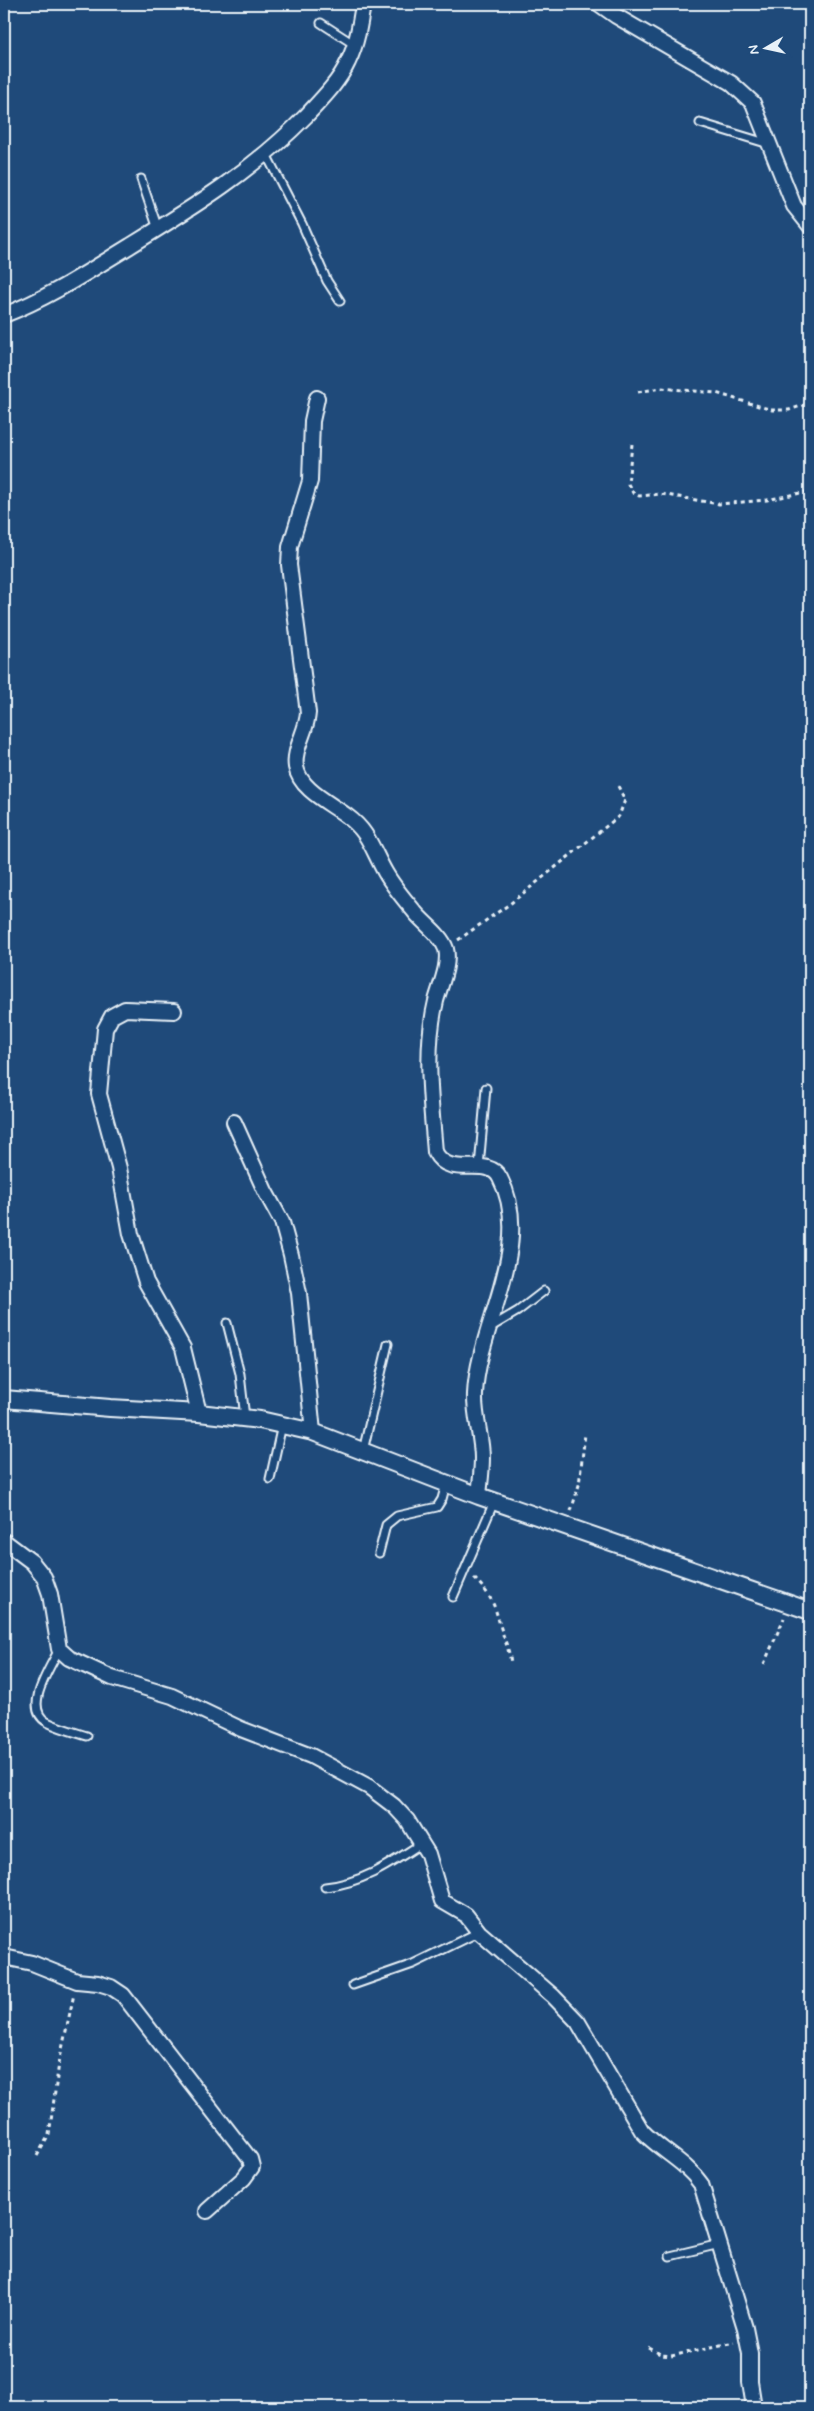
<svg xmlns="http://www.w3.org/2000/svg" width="814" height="2411" font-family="Mynerve,sans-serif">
<rect width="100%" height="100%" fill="#1f4a7a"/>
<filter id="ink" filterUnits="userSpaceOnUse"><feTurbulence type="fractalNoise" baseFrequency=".02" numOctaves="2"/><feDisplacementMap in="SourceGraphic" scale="10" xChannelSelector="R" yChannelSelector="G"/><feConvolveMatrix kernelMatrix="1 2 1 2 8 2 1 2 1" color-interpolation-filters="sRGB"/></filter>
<g filter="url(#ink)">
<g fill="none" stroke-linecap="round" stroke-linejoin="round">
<defs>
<path id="service" d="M321 23 355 45
M700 123 769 144
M266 154 302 224 327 281 340 301
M141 179 158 229
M479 1167 486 1088
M227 1323 240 1374 245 1418
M491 1327 518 1311 544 1291
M363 1451 388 1344
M270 1479 282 1425
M379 1553 386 1525 397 1516 437 1507 442 1499 446 1484
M453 1597 494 1502
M59 1649C51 1667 22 1708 47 1722 59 1728 74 1732 87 1736
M325 1887C363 1883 390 1864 422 1843
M353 1985 413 1964 479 1932
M670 2256 720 2244"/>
<path id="minor" d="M599 4 616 16 731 83 753 103 794 206 810 226
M4 315C49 298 89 271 130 246 195 206 252 171 306 116 321 100 339 82 348 62 357 44 360 24 363 4
M317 398 312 421 310 481 290 547 289 565 308 713C307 731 293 749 296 767 300 790 330 803 347 816 369 832 372 849 385 872 393 886 403 898 414 911 423 923 441 934 446 949 450 964 440 986 436 1001 424 1051 431 1101 435 1152 450 1181 488 1154 500 1178 535 1245 478 1325 475 1394 474 1416 482 1437 482 1458 482 1471 480 1484 479 1496
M174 1011 125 1009 112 1016 105 1029 99 1094 119 1168 131 1234 146 1282 183 1348 199 1413
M234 1122 265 1191 282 1222 291 1255 299 1293 313 1432
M4 1541 32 1562 44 1577 50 1594 59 1649 69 1658 112 1678 172 1696 241 1729 311 1756 369 1787 394 1806 407 1820 428 1854 442 1901 466 1915 479 1932 553 1996 578 2022 642 2131C661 2151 685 2161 701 2184L745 2328 750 2353V2382L754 2407
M4 1957 32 1963 77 1981 98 1983 111 1987 123 1995 250 2159 252 2167 244 2178 207 2211"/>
<path id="tertiary" d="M4 1399 110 1408 199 1413 260 1420 313 1432 479 1496 810 1611"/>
</defs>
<use href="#service" stroke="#e8f1f8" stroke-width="11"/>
<use href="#minor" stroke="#e8f1f8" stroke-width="18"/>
<use href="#tertiary" stroke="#e8f1f8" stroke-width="20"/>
<path stroke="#e8f1f8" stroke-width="3" stroke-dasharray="4 4" stroke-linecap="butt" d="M638 392 661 388 716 393 772 410H789L810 403
M632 444 628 484 633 493 639 496 661 494 719 504 767 500 810 491
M458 940 511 903 619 816 625 800 617 784
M571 1511 579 1485 585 1434
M474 1578C491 1595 494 1603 500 1625 504 1639 509 1649 511 1663
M764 1664 784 1618
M37 2156 49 2135 59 2063 74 1994
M649 2348 662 2355 671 2356 734 2342"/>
<use href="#service" stroke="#1f4a7a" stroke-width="7"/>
<use href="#minor" stroke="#1f4a7a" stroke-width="14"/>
<use href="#tertiary" stroke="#1f4a7a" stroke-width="16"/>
</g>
</g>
<rect width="814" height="2411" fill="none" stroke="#1f4a7a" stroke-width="20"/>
<rect x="10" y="10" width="794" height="2391" fill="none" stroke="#e8f1f8" stroke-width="2" filter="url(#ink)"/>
<g transform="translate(766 48) rotate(261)" stroke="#1f4a7a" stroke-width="4" paint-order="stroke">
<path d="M0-4L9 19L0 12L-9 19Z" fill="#e8f1f8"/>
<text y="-8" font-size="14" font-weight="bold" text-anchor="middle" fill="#e8f1f8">N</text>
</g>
</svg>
